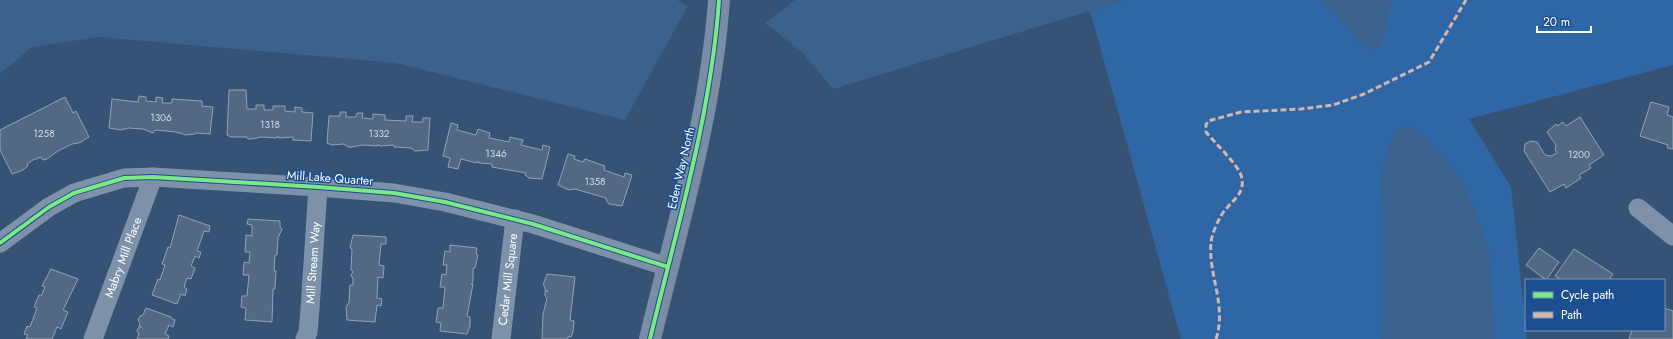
<svg xmlns="http://www.w3.org/2000/svg" width="1673" height="339" font-family="Jost,sans-serif">
<rect width="100%" height="100%" fill="#365274"/>
<path fill="#2f66a5" d="M1087 0H1673V65L1469 119 1511 187 1527 339H1181Z"/>
<path fill="#3b618d" d="M0 0H677L688 6 625 120 396 63 99 37 32 47 0 74Z
M795 0H1126L833 89 802 52 765 23Z
M1322 0H1392L1380 47 1371 50 1361 43Z
M1412 127 1428 141 1462 180 1489 250 1495 339H1382L1384 263 1381 171 1393 136 1401 128Z"/>
<path fill="#526984" stroke="#92a2b6" d="M229 90H246L247 109H256V105H264V110H273V106H285V111L295 112V107L302 108V112L313 113 311 141 293 140V137L279 138 278 136 277 138 261 137 252 139H248L247 137H231L227 135Z
M139 96 146 97V101L156 102V97L163 98 162 103H172V99L202 101V106L213 107 210 134 195 133V134L186 135 176 132 155 130 153 133 143 129 128 128 121 130 109 128 112 99 138 102Z
M65 97 73 113 76 111 89 137 79 143 72 144 58 151 47 159 43 160 41 157 33 160 27 164 28 166 23 170 12 174 0 150V130Z
M1651 102 1669 107 1667 115 1673 117V149L1667 148 1668 145 1640 136Z
M340 112H346V117H356L357 113H363L362 118 373 119V114L385 115V120L406 121V116H413L412 122H423V118H430L428 150 415 151 411 148 394 147V145L380 146 378 144V146L362 145 352 147H348L344 144 332 145 327 143 329 116H340Z
M1580 117 1604 155 1589 165 1591 168 1579 175 1581 178 1566 188 1564 184 1550 192 1524 151 1525 144 1531 141 1537 142 1545 155 1551 156 1557 153 1555 150 1556 145 1547 132 1556 124 1557 126 1563 122 1566 126Z
M451 123 458 125 457 130 476 135 478 129 490 133 489 138 509 142 510 137 523 140 521 145 542 150 543 145 550 147 542 179 529 178 525 175 526 173 492 167V164L479 163 478 161 477 163 461 159 458 169 448 167 450 158 443 156Z
M568 154 575 156 574 159 583 162 585 159 605 166 604 170 624 177 625 173 632 175 622 206 609 204 606 200V198L575 189 569 190 558 185Z
M179 215 210 226 209 232 204 231 197 251 201 252 199 258 195 256 191 266 195 268 191 279 187 278 184 287 187 289 185 296 181 294 177 304 152 295 158 279 160 280 165 265 162 264 168 247 170 248Z
M248 219 280 221V227L282 229 278 238 277 255H275L274 271H276L275 289H273L272 322 245 320 246 308 241 307 242 296H247L249 275H243L244 262 249 263 250 252H245L246 235 252 236V225L247 224Z
M353 235 386 237V244H381L379 265 384 266 383 278 378 277 377 298 382 299 381 306 377 305 375 322 347 320 346 307 349 302 350 285H353V278L351 276 353 271 351 270 352 249 350 248Z
M450 245 477 248 476 254 478 255 475 268H473V282L471 284H473L467 316 470 317V326L467 334 440 331 441 323 436 322 438 308H443L445 287H440L442 274 446 275 447 265H443L445 251 450 252Z
M1539 248 1559 262 1546 280 1526 265Z
M1574 249 1613 274 1610 278 1612 280H1558L1559 278 1555 276Z
M51 269 78 279 63 310 68 312 61 329 57 327 52 339H26L28 335 24 334 27 326 30 327 37 308 34 307 39 295 41 296 45 287 42 286Z
M547 274 575 277 570 320 574 321 573 332 571 337 568 336V339H542L543 314 547 298 545 296V292L548 291H545V287L543 285Z
M146 308 171 317V318L175 320 173 327 169 325 165 334 169 336 168 339H137L139 334 137 331 139 327H142L139 326 140 323 138 320 140 316 143 315Z
M1664 308 1673 311V339H1629L1632 330H1664Z"/>
<g fill="none" stroke-linecap="round" stroke-linejoin="round">
<g stroke="#7d92a8" stroke-width="19">
<path d="M1638 208 1673 236"/>
<path d="M0 243 49 207 74 193 124 178 153 177 318 187 394 193 445 202 533 224 668 267"/>
<path id="s1" d="M93 339 153 177"/>
<path id="s2" d="M305 339 308 332 310 309 318 187"/>
<path id="s3" d="M501 339 515 219"/>
</g>
<path stroke="#798da4" stroke-width="22" d="M650 339C677 227 711 115 719 0"/>
<path stroke="#d1b7ad" stroke-width="3" stroke-dasharray="6 3" stroke-linecap="butt" d="M1216 339C1227 305 1208 275 1211 242 1212 233 1220 215 1226 209 1235 198 1246 192 1241 175 1238 165 1214 142 1206 132V125L1208 121 1241 112 1301 109 1333 105 1364 94 1429 62 1466 0"/>
<defs>
<path id="cycleway" d="M0 243 49 207 74 193 124 178 153 177 318 187 394 193 445 202 533 224 668 267
M650 339C677 227 711 115 719 0"/>
</defs>
<use href="#cycleway" stroke="#1b4f8f" stroke-width="6"/>
<use href="#cycleway" stroke="#7ce984" stroke-width="4"/>
</g>
<g text-anchor="middle" dominant-baseline="central" stroke-width="3" stroke-linejoin="round" paint-order="stroke">
<g font-size="10" fill="#d4dae0">
<text x="161" y="117">1306</text>
<text x="270" y="124">1318</text>
<text x="44" y="133">1258</text>
<text x="379" y="133">1332</text>
<text x="496" y="153">1346</text>
<text x="1579" y="154">1200</text>
<text x="595" y="181">1358</text>
</g>
<g font-size="12" fill="#fff" stroke="#1b4f8f">
<text transform="translate(681 168) rotate(-77)">Eden Way North</text>
<text transform="translate(330 178) rotate(4)">Mill Lake Quarter</text>
<text stroke="none"><textPath href="#s1" startOffset="87">Mabry Mill Place</textPath></text>
<text stroke="none"><textPath href="#s2" startOffset="77">Mill Stream Way</textPath></text>
<text stroke="none"><textPath href="#s3" startOffset="60">Cedar Mill Square</textPath></text>
</g>
</g>
<rect x="1525" y="279" width="140" height="52" fill="#1b4f8f" stroke="#7695bc"/>
<rect x="1533" y="292" width="20" height="6" fill="#7ce984" stroke="#7695bc"/>
<text x="1561" y="299" font-size="12" fill="#ffffff">Cycle path</text>
<rect x="1533" y="312" width="20" height="6" fill="#d1b7ad" stroke="#7695bc"/>
<text x="1561" y="319" font-size="12" fill="#ffffff">Path</text>
<path d="M1537 26v6h54v-6" fill="none" stroke="#ffffff" stroke-width="2"/>
<text x="1543" y="26" font-size="12" fill="#ffffff" stroke="#1b4f8f" stroke-width="3" paint-order="stroke">20 m</text>
</svg>
